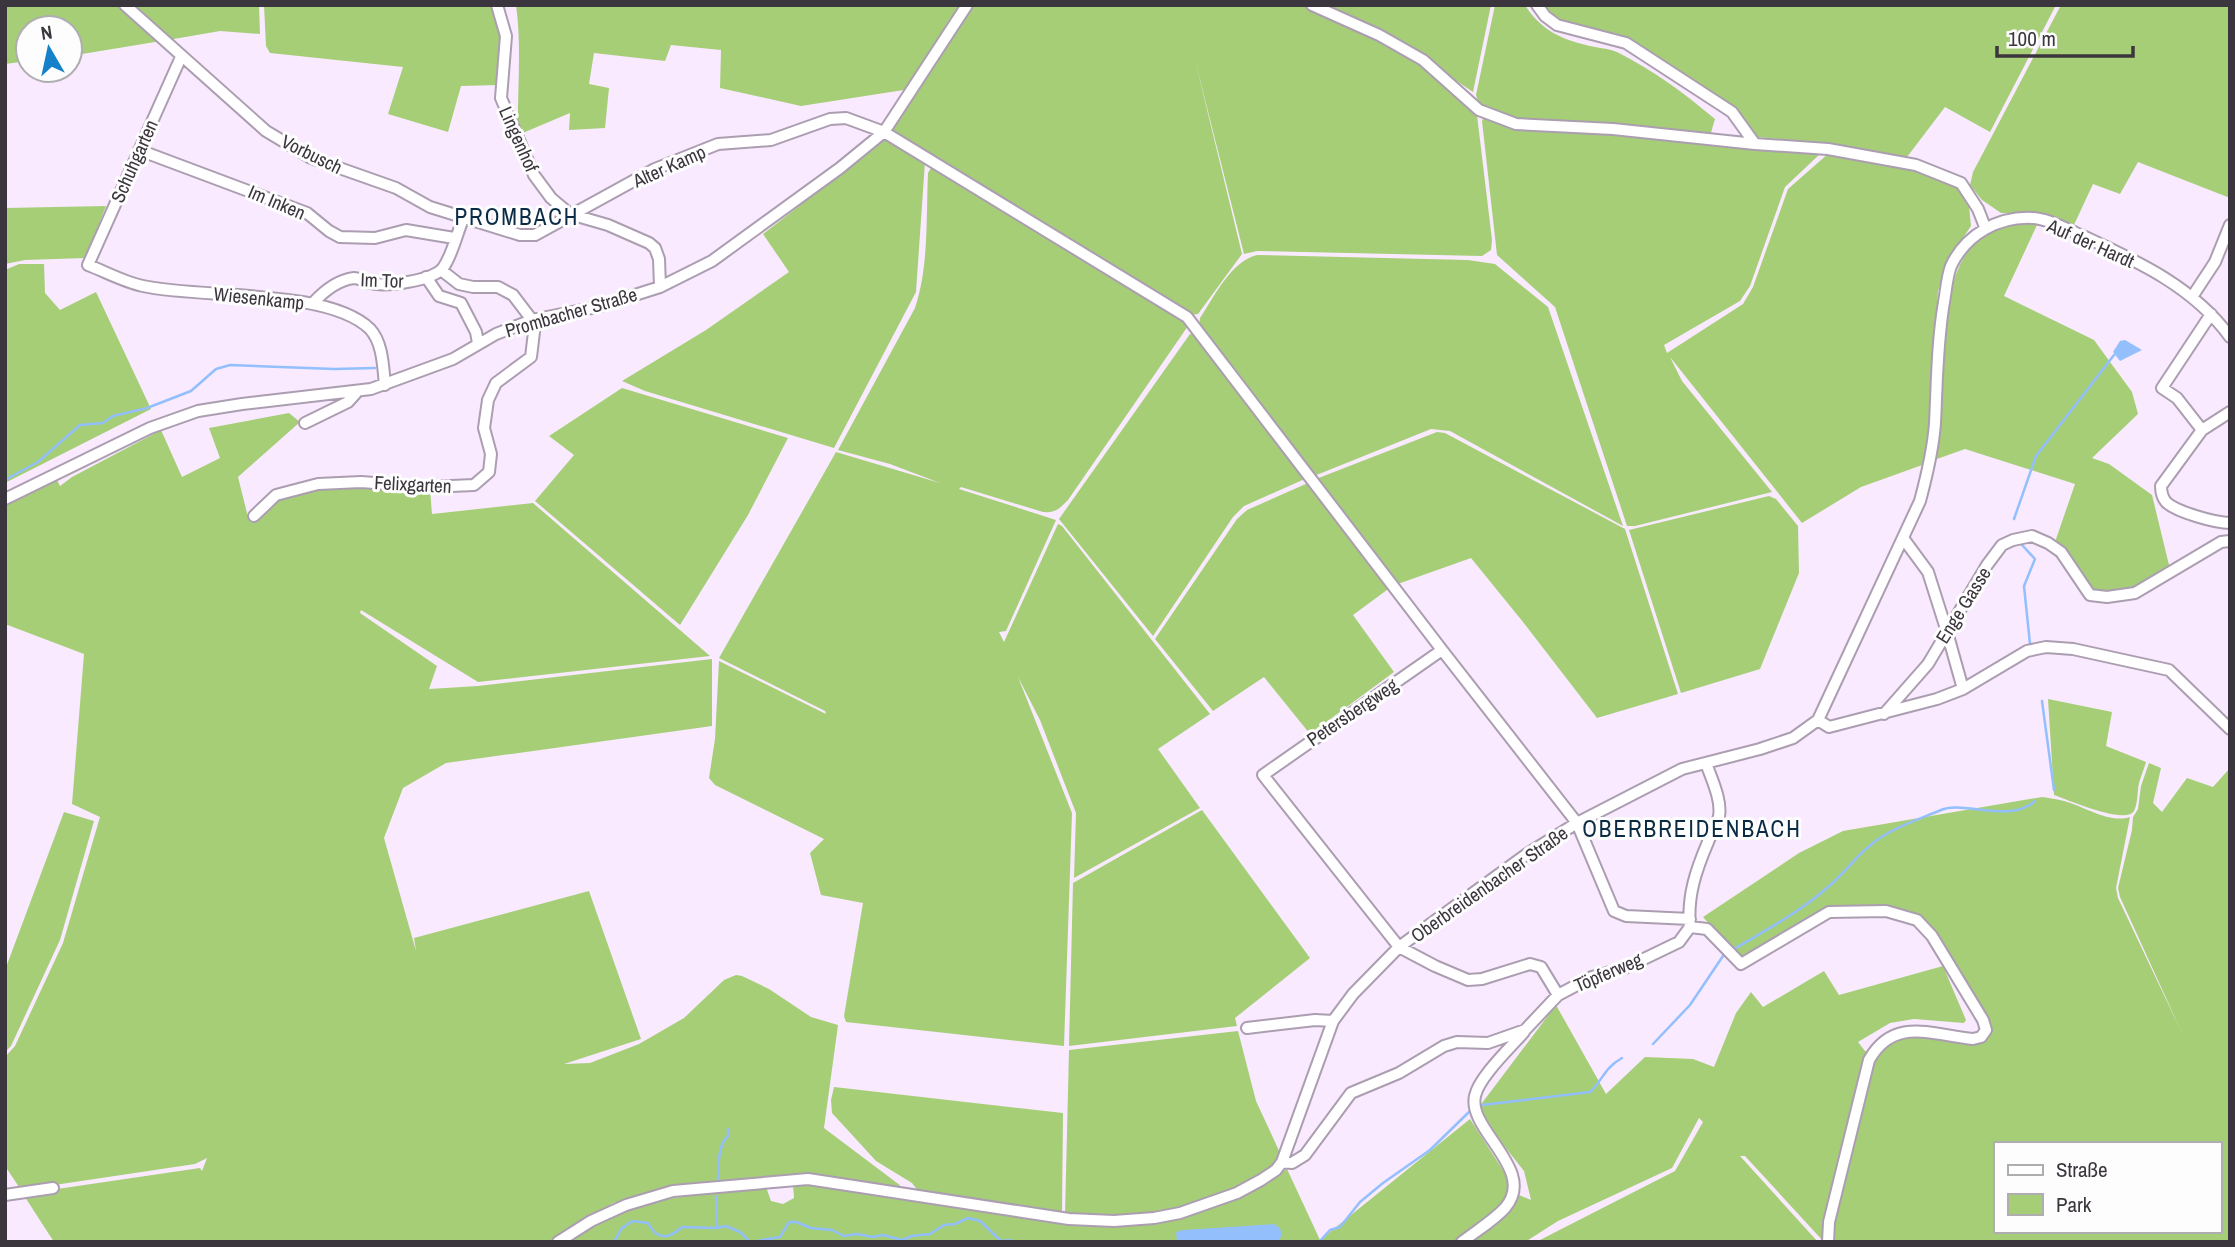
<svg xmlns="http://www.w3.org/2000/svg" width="2235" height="1247" font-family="'Archivo Narrow',sans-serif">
<rect width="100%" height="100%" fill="#f9eaff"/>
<path fill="#a6ce77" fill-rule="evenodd" d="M5 5H122L161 41 70 56V28H28V61L5 64Z
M129 5H259L260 34 220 31 168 40Z
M264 5H495L504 37 499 85 461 86 448 132 388 114 403 67 270 53 266 46Z
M516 5H961L947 23 910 89 801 106 720 88 721 50 671 45 665 61 594 53 589 84 609 88 605 128 569 130 570 113 518 135C517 92 522 48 516 5Z
M973 5H1491L1473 92 1408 48 1477 115 1492 240 1491 250 1482 256 1257 251 1244 254 1195 60 1242 254 1198 314 1191 315 891 132Z
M1495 5H1525C1539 28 1560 39 1586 45 1596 48 1608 48 1617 52 1653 70 1684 93 1715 119L1710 136 1517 120 1479 104 1476 95Z
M1542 5H2056L1990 132 1945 107 1904 161 1835 145 1758 137 1747 126 1633 44 1564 24 1550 15Z
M2061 5H2230V198L2138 162 2120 194 2093 184 2073 227 2059 218 2044 213H2001L1982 200 1970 185 1973 172Z
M1484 117 1610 131 1611 135 1821 153 1785 187 1750 286 1740 301 1664 345 1667 353 1743 304 1753 287 1788 189 1829 153 1923 173 1958 187 1969 206 1971 226 1949 259 1938 291 1929 440 1925 464 1861 487 1802 523 1670 357 1682 381 1772 492 1635 526H1627L1555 307 1497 255 1482 121Z
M886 139 925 162 916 292 834 448 645 391 622 381 706 330 789 272 763 234Z
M932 166 1183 317 1188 326 1068 500C1059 509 1056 513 1043 512L961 487 959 489 1056 520 1006 631 999 632 1004 642 1058 524 1062 526 1210 714 1158 749 1200 808 1074 878 1076 813 1040 720 1018 677 1072 813 1064 1046 846 1022 844 1016 863 903 821 895 810 853 824 839 715 785 709 778 715 739 719 661 826 714 825 711 719 658 836 452 940 483 890 464 838 450 915 308C929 266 926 218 928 173Z
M106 206 86 258 25 260 5 264V208Z
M2025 223 2037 225 2004 296 2094 340 2132 392 2138 414 2092 458 2109 464 2152 495 2170 569C2134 592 2133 596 2090 591L2055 542 2075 484 1965 449 1937 459C1942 406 1936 291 1969 250 1983 232 2003 226 2025 223Z
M1257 255 1468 260 1495 264 1548 307 1623 526 1450 431 1431 429 1314 476 1199 327 1200 318C1215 296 1230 262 1257 255Z
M19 264H44L45 293 60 310 96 292 151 409 5 483V270Z
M1190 334H1194L1307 478 1244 506 1233 517 1153 636 1059 519Z
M622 388 788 438 748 515 680 625 535 501 574 455 549 436Z
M289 413 300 422 238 477 248 517 280 497 339 485 430 489 432 514 533 503 710 656 478 682 361 610 360 613 437 666 429 689 478 686 712 659V726L446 763 403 788 384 838 416 951 414 938 589 891 641 1039 564 1064 590 1063 639 1044 684 1018 724 980 736 975 742 976 769 989 811 1017 838 1025 824 1128 901 1186 772 1176 679 1185 613 1203 551 1242H54L23 1194 200 1168 202 1171 207 1158 195 1164 21 1190 5 1166V1057L15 1046 63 943 100 817 72 804 84 654 5 624V505L57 480 60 486 72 477 161 430 182 477 220 458 209 428Z
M1437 432 1445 433 1625 529 1678 694 1597 718 1523 622 1471 558 1395 585 1316 479Z
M1308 483 1391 587 1353 615 1394 672 1310 734 1264 677 1213 711 1155 639 1237 519 1247 510Z
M1769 496 1776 499 1798 526 1799 573 1760 669 1681 693 1629 530Z
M2048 699 2112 712 2106 746 2146 762C2144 769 2141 776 2139 783 2137 792 2138 803 2134 811 2125 825 2068 800 2054 795Z
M2149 763 2161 768 2153 803 2162 812 2187 778 2213 787 2230 768V1242H1831L1871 1060 1900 1034 1961 1040 1986 1030 1915 917 1832 906 1740 959 1703 917 1799 853 1843 831 2042 797C2049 798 2057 799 2064 801 2084 806 2109 824 2130 817L2116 888 2118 898 2182 1033 2120 897 2118 888 2132 830 2133 817 2138 809 2141 786ZM1995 1144H2219V1231H1995Z
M1202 810 1310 958 1235 1018 1237 1026 1069 1046 1073 883Z
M64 812 94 821 60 940 11 1046 5 1052V970Z
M1943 966 1966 1020 1964 1023 1914 1019 1890 1023 1858 1042 1865 1051 1869 1052 1824 1242 1745 1156H1740L1818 1242H1536L1675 1171 1703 1122 1699 1118 1672 1168 1558 1221 1525 1242H567C627 1198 695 1193 766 1187L771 1201 783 1204 794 1198 793 1185 822 1186 1078 1224 1198 1212 1244 1196 1287 1169 1320 1240 1470 1119 1519 1195 1531 1200 1524 1171 1501 1142 1479 1107 1556 1005 1606 1094 1645 1057 1693 1059 1714 1067 1736 1013 1751 992 1763 1007 1824 971 1839 995Z
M1238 1031 1256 1101 1281 1155C1269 1172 1253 1180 1234 1189 1177 1215 1126 1216 1065 1215L1069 1050Z
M834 1087 1063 1113 1062 1214 918 1191 912 1183 876 1161 832 1113 831 1100Z"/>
<path fill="#93bffc" d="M2125 340 2142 350 2120 361 2113 352 2120 341Z
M1274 1224 1280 1228 1282 1236 1277 1242H1177L1176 1232 1183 1230Z"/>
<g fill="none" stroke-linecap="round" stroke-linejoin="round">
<path stroke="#93bffc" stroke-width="2.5" d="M5 480 38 462 80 425 103 423 113 416 147 408 191 391 216 369 230 365 334 369 375 368
M2014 519 2036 456 2114 355
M2022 545 2035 559 2024 586 2030 644
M2042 701 2054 790
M1734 949C1766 930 1800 912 1828 887 1847 871 1860 850 1883 836 1900 825 1922 818 1941 810 1962 800 2010 824 2035 801
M1653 1044 1690 1005 1725 953
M1482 1105 1590 1092C1603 1080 1604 1068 1622 1058
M718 1180C719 1166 717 1146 728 1136V1129
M716 1196 717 1228
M614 1242 621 1229 632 1221 648 1223C657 1241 669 1239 682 1227L717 1228 726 1226 740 1232 750 1242
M751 1242 780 1237 789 1222H796L811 1228 832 1230 844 1236 857 1234 873 1237 883 1235 902 1240 912 1236 930 1234 944 1225 955 1224 968 1218 980 1221 1001 1241 1011 1240 1012 1242
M1319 1242 1330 1230 1340 1227 1360 1202 1383 1183 1430 1150 1470 1111"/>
<defs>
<path id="minor" d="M125 5 266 131 311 158 396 188 430 207 520 235H535L655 169 718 144 771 140 830 119 846 118 884 132 1187 317 1442 650
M497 5 506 36 501 98 534 175 551 198 570 214 608 225 649 243 655 248 659 259 660 287
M1312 5 1379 35 1423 60 1479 110 1516 124 1613 129 1755 144 1828 149 1916 165 1961 183 1978 209 1985 227
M1537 5 1545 16 1557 25 1626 43 1732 112 1755 144
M181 57 88 265C106 272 124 282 143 286 201 299 328 288 370 329 383 343 383 367 385 385
M139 150 307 213 329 231 340 237 375 238 406 230 454 238
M426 277 439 296 461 303 476 332 478 343
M2192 297 2215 262 2230 225
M313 303C324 291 337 280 354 278 360 278 364 282 370 283 386 287 432 281 443 268 453 254 457 232 464 217
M2230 412 2202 430 2161 486C2161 492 2162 497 2166 502 2176 512 2216 523 2230 523
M305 423 348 402 357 392
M2202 430 2177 398 2162 388 2211 314
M5 499 150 428 198 411 242 404 371 389 453 359 496 334 532 320 597 307 660 287 712 261 840 168 884 132 967 5
M254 516 276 495 318 484 361 482 428 487 474 485 489 472 491 454 484 428 488 400 496 383 531 357 534 332 532 320 513 295 498 287H473L459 284 441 270
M1903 538 1928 572 1947 632 1963 689
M1884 714 1928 664 1987 565 2002 545 2013 540 2032 536 2048 543 2061 552 2090 595 2107 597 2135 593 2221 542 2230 541
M1818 720 1829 727 1937 699 1963 689 2027 651 2046 647 2073 649 2169 670 2230 729
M1690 927 1707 929 1741 964 1829 912 1886 911 1917 920 1932 936 1983 1020 1986 1030 1981 1037 1973 1039C1932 1035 1894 1016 1869 1060L1829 1222 1828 1242
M1558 995 1541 967 1530 964 1482 979 1468 980 1435 966 1399 947 1263 775 1442 650 1577 823 1614 911 1626 916 1690 919
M1247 1028 1315 1020 1333 1021
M1282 1162 1292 1163 1305 1155 1351 1093 1399 1073 1444 1046 1457 1042 1488 1043 1525 1030 1558 995 1592 977 1625 968 1679 942 1690 927C1687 896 1696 870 1708 842 1711 834 1717 825 1719 816 1722 800 1711 778 1706 763
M5 1195 53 1188
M558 1242 591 1221 626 1205 673 1191 808 1179 1069 1219 1114 1221 1154 1218 1180 1213 1237 1193 1261 1180 1276 1170 1282 1162 1333 1021 1353 994 1399 947 1527 854 1577 823 1682 769 1760 749 1793 738 1818 720 1920 501C1927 475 1933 451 1935 423 1937 383 1937 343 1944 302 1946 291 1947 276 1951 266 1966 234 1999 216 2033 218 2050 219 2068 230 2083 236 2137 261 2194 287 2230 337
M1462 1242C1476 1231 1493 1221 1505 1208 1538 1170 1467 1130 1475 1096 1479 1077 1510 1048 1524 1032"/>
</defs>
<use href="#minor" stroke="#ac9eb1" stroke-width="14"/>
<use href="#minor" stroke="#fff" stroke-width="10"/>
</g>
<g text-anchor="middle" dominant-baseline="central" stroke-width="6" stroke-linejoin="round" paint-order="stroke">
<g font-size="19" fill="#3b353d" stroke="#fdfdfd">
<text transform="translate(519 139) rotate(66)">Lingenhof</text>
<text transform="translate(312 154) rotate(26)">Vorbusch</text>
<text transform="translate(134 161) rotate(-66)">Schuhgarten</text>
<text transform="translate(669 166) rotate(-24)">Alter Kamp</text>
<text transform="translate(277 202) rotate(23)">Im Inken</text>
<text transform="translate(2091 243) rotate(24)">Auf der Hardt</text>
<text transform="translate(382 280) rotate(2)">Im Tor</text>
<text transform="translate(259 298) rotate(6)">Wiesenkamp</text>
<text transform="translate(571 312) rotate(-16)">Prombacher Straße</text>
<text transform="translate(413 484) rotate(3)">Felixgarten</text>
<text transform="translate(1963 605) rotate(-58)">Enge Gasse</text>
<text transform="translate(1352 712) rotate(-34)">Petersbergweg</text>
<text transform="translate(1489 884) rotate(-35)">Oberbreidenbacher Straße</text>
<text transform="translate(1608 972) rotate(-23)">Töpferweg</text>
</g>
<g font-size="23" letter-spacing="2" fill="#0b2b45" stroke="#fdfdfd">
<text x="517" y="216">PROMBACH</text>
<text x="1692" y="828">OBERBREIDENBACH</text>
</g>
</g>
<rect width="2235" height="1247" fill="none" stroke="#3b353d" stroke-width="14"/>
<rect x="1994" y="1142" width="228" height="91" fill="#fdfdfd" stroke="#afadb0" stroke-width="2"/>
<rect x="2008" y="1165" width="35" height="10" fill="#ffffff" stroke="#afadb0" stroke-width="2"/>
<text x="2056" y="1177" font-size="21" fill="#3b353d">Straße</text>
<rect x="2008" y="1194" width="35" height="21" fill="#a6ce77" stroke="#afadb0" stroke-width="2"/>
<text x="2056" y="1212" font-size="21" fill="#3b353d">Park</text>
<g transform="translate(49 49) rotate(351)"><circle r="33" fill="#fdfdfd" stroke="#afadb0" stroke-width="2"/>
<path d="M0-5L12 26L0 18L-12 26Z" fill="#1581cb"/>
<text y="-10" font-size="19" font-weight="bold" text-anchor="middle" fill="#3b353d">N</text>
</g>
<path d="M1997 46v10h136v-10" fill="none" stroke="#3b353d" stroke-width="3.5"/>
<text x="2008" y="46" font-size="21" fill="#3b353d" stroke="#fdfdfd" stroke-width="5" paint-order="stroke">100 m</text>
</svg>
